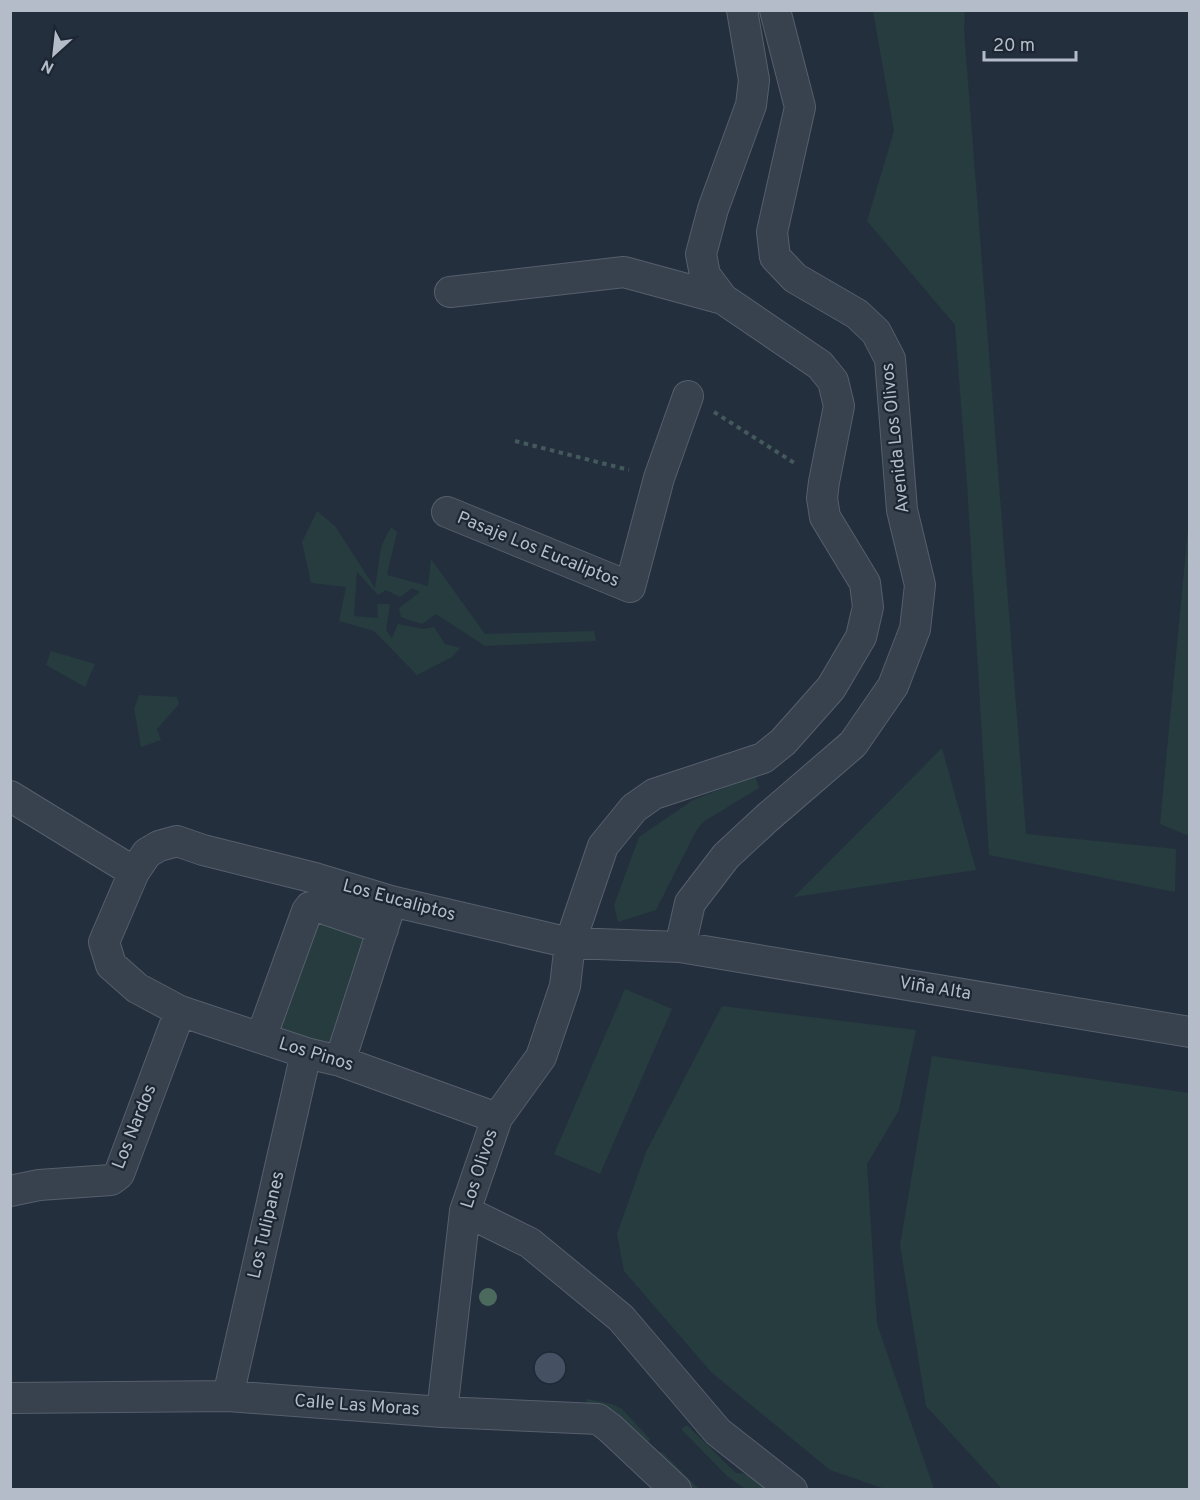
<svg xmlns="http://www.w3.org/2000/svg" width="1200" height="1500" font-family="Overpass,sans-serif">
<rect width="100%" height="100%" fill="#242f3e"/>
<path fill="#263c3f" d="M873 11H965L964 30 1026 834 1176 849 1175 892 989 855 967 483 955 325 867 221 894 131Z
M317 511 335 526 375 588 381 547 391 527 397 532 387 575 428 586 431 559 485 634 594 631 596 641 485 646 436 614 422 624 401 617 399 608 420 592 412 588 400 597 386 590 378 595 357 572 354 616 378 618 377 604H390L386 630 392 638 398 624 423 629 434 627 445 644 460 648 452 657 417 675 374 631 339 621 346 587 311 583 302 542Z
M1189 518 1190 836H1189L1160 824Z
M51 651 95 664 85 687 46 665Z
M139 695 177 697 179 704 157 729 161 740 141 747 134 709Z
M942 748 976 870 794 897Z
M755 776 759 788 703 822 696 831 656 910 618 922 614 905 639 837 693 800Z
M313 913 368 930 331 1048 277 1031Z
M625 989 672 1009 600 1174 554 1154Z
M722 1006 916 1030 899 1110 867 1164 877 1324 934 1489H885L830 1470 711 1372 624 1271 617 1234 646 1152Z
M932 1056 1189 1093V1489H1002L926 1406 900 1245Z
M587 1399 612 1404 622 1409 650 1439 648 1442 613 1410 587 1405Z
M687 1425 736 1473 750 1474 772 1489H745L727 1476 681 1429Z
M658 1452H662L699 1489H693Z"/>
<path fill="#455162" stroke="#1f2835" stroke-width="1.5" d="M534 1368a16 16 0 1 1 32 0a16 16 0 1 1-32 0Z"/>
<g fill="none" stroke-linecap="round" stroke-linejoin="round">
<defs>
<path id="minor" d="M450 292 624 272 723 299
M447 512 630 587 659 478 688 396
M10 796 134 872
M680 947 690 903 726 856 767 818 853 744 893 686 915 629 920 585 902 510 890 359 876 332 857 314 795 278 775 257 772 232 800 107 775 10
M261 1038 307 911 310 907 316 906 383 929
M340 1061 389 909
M497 1118 340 1061 306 1053 180 1011 137 988 111 965 104 942 134 872 147 853 159 846 177 841 203 850 315 878 391 901 570 943 680 947 1190 1032
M10 1191 39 1185 111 1180 119 1174 180 1011
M465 1211 530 1243 621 1318 718 1432 792 1490
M228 1396 306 1053
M10 1398 228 1396 442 1412 598 1419 610 1428 676 1490
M442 1412 465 1211 497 1118 541 1057 565 986 570 943 603 846 634 808 654 794 763 758 783 742 831 688 861 637 868 607 865 583 825 517 822 498 824 482 839 406 833 381 820 365 723 299 705 275 701 254 713 209 751 105 754 80 742 10"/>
</defs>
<use href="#minor" stroke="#565f6c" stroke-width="32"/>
<path stroke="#44595c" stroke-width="4" stroke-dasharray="4.5 4.5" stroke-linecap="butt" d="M714 412 796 464
M515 441 629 470"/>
<use href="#minor" stroke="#38414e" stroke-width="30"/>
</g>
<circle fill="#4b6a5d" cx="488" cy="1297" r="9"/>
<g text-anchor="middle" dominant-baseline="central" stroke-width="4.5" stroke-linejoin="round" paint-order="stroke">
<g font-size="18" fill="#b4bcc9" stroke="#1d2633">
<text transform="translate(896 438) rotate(-96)">Avenida Los Olivos</text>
<text transform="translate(538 550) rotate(22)">Pasaje Los Eucaliptos</text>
<text transform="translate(399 901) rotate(15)">Los Eucaliptos</text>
<text transform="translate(935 989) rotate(9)">Viña Alta</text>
<text transform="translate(316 1055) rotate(17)">Los Pinos</text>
<text transform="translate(135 1127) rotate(-68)">Los Nardos</text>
<text transform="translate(480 1169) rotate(-72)">Los Olivos</text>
<text transform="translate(267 1225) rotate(-77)">Los Tulipanes</text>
<text transform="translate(357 1406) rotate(4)">Calle Las Moras</text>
</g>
</g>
<rect width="1200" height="1500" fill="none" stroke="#b4bcc9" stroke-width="24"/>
<g transform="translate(54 54) rotate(207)" stroke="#1d2633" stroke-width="4.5" paint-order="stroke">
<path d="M0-4.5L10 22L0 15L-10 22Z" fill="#b4bcc9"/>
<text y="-9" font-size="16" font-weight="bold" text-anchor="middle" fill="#b4bcc9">N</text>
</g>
<path d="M984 51v9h92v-9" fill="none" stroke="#b4bcc9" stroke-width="3"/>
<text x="993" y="51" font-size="18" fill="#b4bcc9" stroke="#1d2633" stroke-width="4.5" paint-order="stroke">20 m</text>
</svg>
